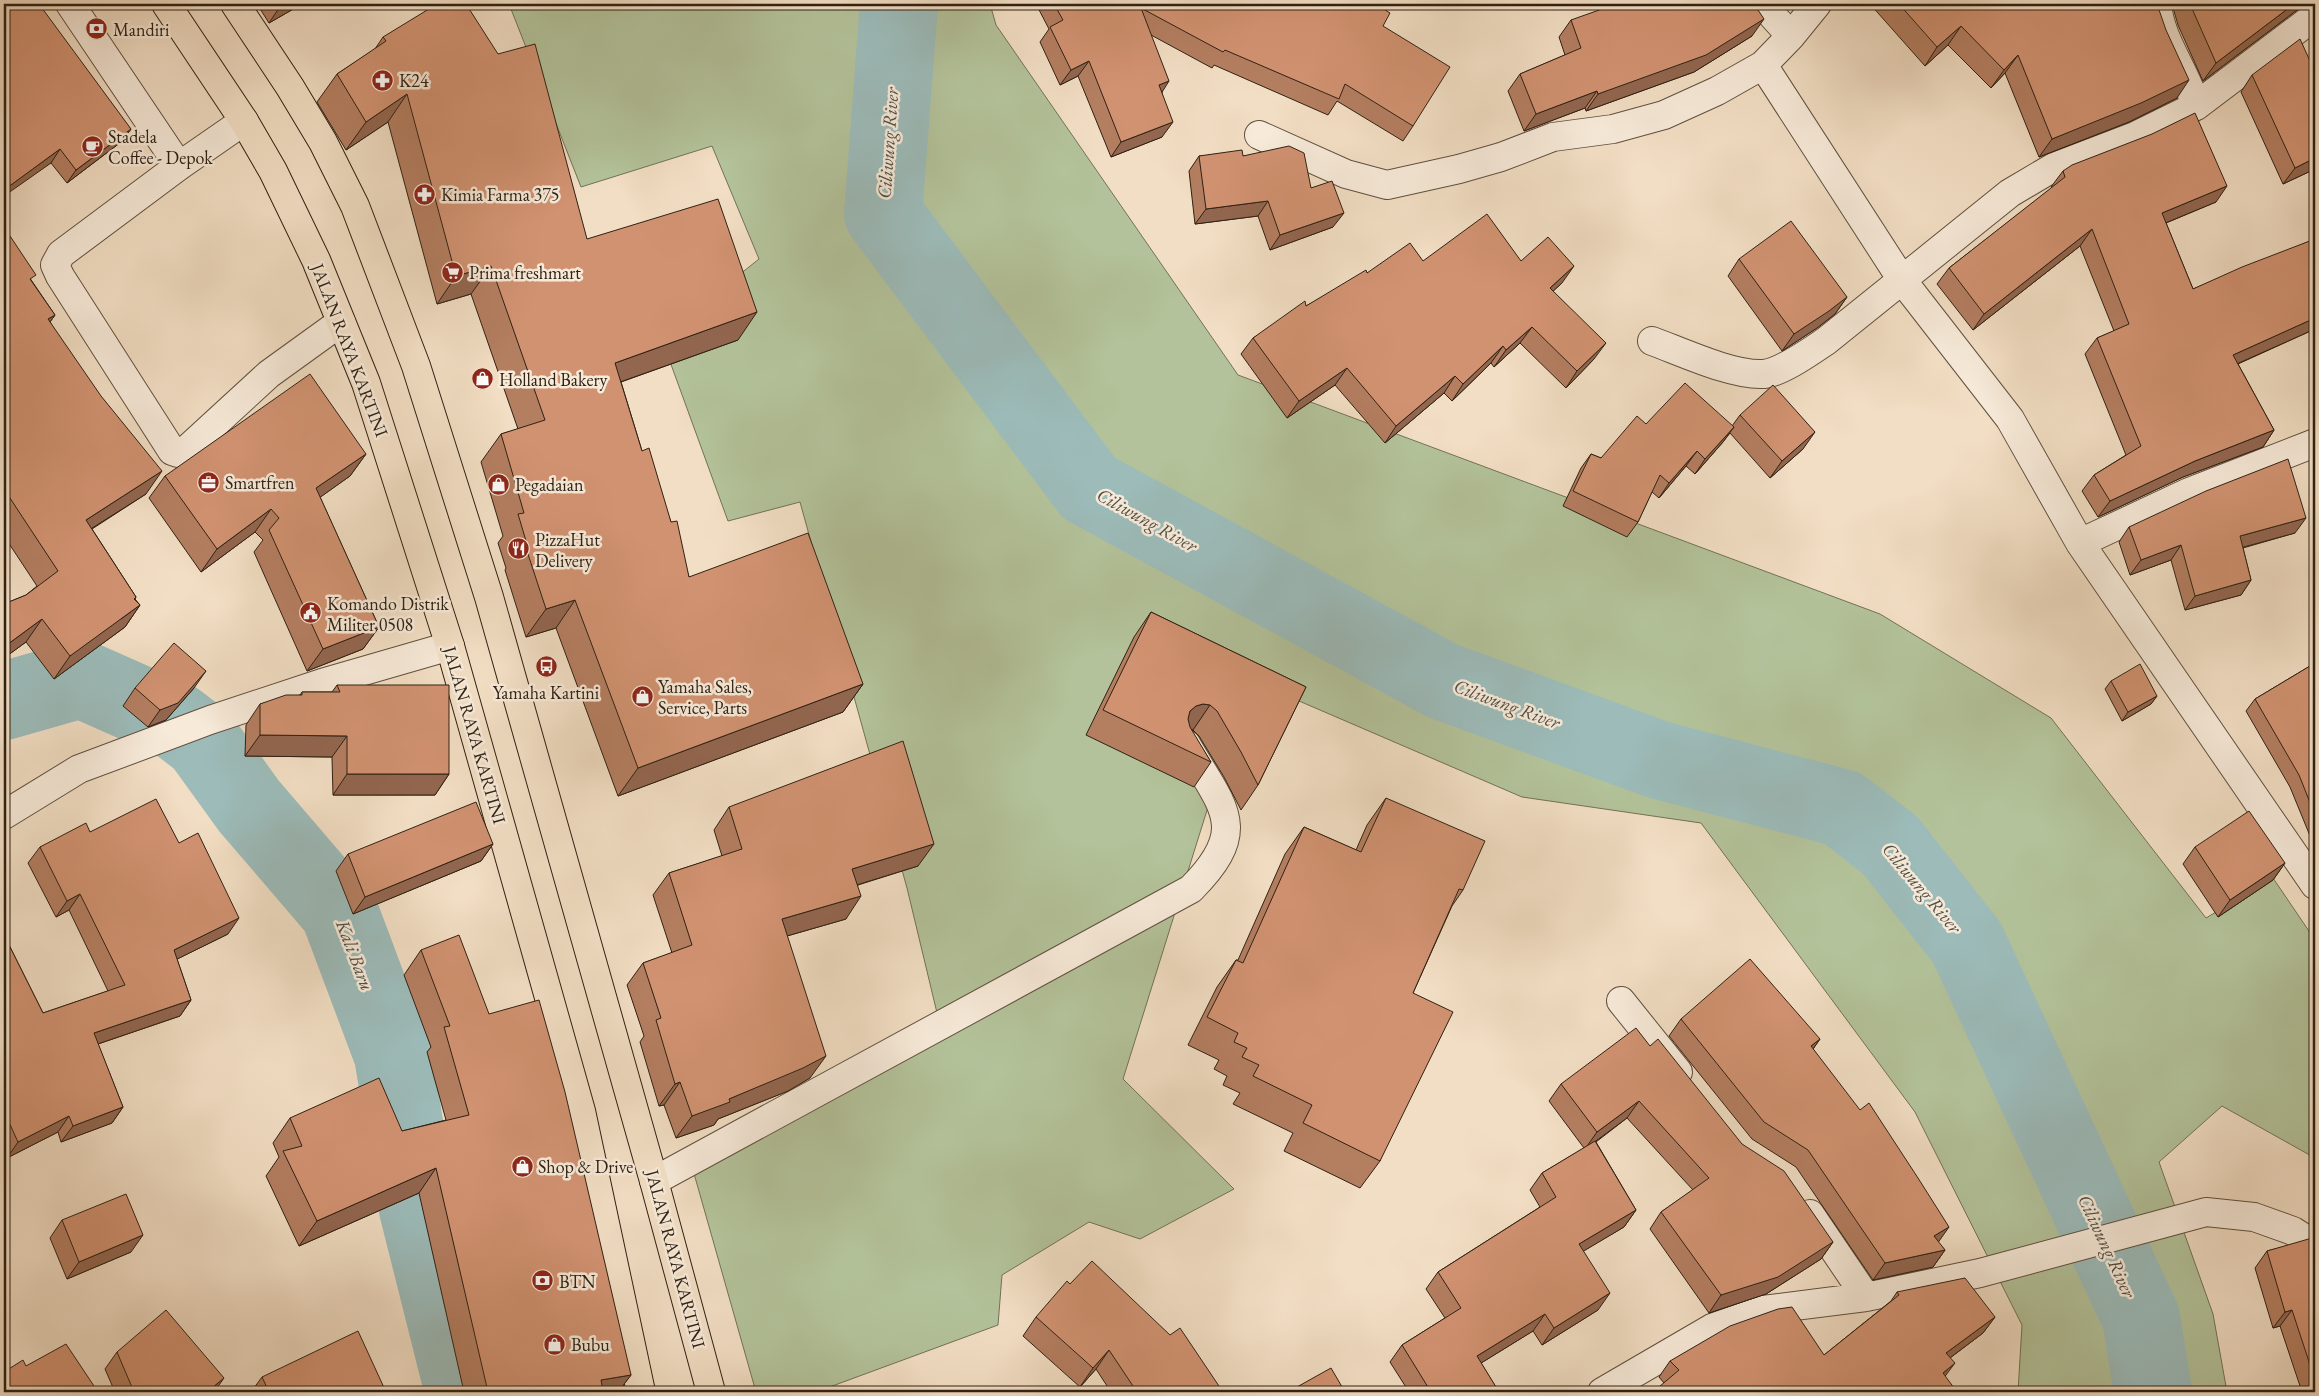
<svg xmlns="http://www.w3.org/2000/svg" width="2319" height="1396" font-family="'EB Garamond',serif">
<rect width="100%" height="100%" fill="#f2dec4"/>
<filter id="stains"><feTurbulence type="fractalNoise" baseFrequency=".004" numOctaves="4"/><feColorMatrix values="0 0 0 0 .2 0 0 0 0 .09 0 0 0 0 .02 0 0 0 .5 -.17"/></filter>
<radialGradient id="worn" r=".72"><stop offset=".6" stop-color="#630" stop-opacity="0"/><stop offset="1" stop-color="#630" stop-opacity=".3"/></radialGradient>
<path fill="#b3c29a" stroke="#717256" d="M509 4H990L996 25 1238 375 1880 614 2051 718 2206 918 2273 878 2315 940V1158L2222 1106 2159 1162 2213 1314 2227 1392H2018L2022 1325 1915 1112 1701 823 1522 797 1248 679 1123 1079 1234 1189 1140 1239 1089 1222 1002 1275 998 1325 816 1392H756L691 1163 938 1017 907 888 800 502 728 521 661 337 759 259 712 146 581 187Z"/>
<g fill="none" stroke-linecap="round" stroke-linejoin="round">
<path stroke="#9cbbb9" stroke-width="78" d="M899 4 883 214 1089 488 1443 681 1659 760 1842 808 1890 845 1967 943 2141 1318 2153 1392
M4 701 81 679 176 721 202 741 249 806 339 911 393 1055 418 1209 464 1392"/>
<defs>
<path id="minor" d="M70 4 179 166
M1762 4 1791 36
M2157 4C2160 40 2186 71 2196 106
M1763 65 1902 280 2010 419 2080 543 2315 885
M244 121 179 166 61 254 55 265 60 276 172 451 178 453 184 452 269 374 341 322
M1259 135 1346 174 1387 185 1459 169 1501 157 1553 137 1613 129 1664 115 1717 91 1763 65 1791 36 1817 4
M1652 341C1682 352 1733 376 1764 374 1782 372 1811 351 1826 341L2010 193 2054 167 2135 136 2196 106 2315 16
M2080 543 2189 492 2315 443
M4 815 79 769 210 720 322 683 450 646
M1621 1001 1678 1072
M654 1181 1191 889C1252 828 1222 807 1186 744
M1810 1214 1866 1297
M1602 1392 1712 1328 1763 1310 1866 1297 1980 1273 2206 1212 2254 1217 2293 1231 2315 1245"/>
<path id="major" d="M166 4 244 121 273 171 316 260 366 383 450 646 581 1111 641 1392
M235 4 290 87 323 142 355 206 416 366 489 597 654 1181 711 1392"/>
</defs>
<use href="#minor" stroke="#60503f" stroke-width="30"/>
<use href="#major" stroke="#2f2113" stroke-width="30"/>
<use href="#minor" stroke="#f7ead9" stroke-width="28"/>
<use href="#major" stroke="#f2dec4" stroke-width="28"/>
</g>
<path fill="#b47e61" stroke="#2f2113" d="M4 4 131 129 121 142 67 183 51 163Z
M257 4H302L269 23Z
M1036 4H1376L1413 126 1403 141 1337 101 1328 115 1214 65 1212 68 1151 35 1162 92V137L1111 157 1078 76 1060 85 1040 42 1049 29Z
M1870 4H2157L2177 98 2129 122 2039 157 2005 73 1991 88 1948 45 1925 66Z
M2172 4H2303L2301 7 2203 81 2178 25Z
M1571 20 1752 36 1694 72 1586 111 1585 108 1524 131 1508 91 1520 74 1565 55 1559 37Z
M383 37 587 239 738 340 621 382 642 451 671 522 689 577 863 684 843 712 618 796 556 628 526 637 505 570 506 568 498 543 503 536 481 462 501 434 518 429 471 294 437 304 388 122 346 150 317 102 337 74 375 49Z
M2315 72V169L2283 184 2241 92 2252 75Z
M1199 156H1243L1311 188 1333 227 1270 250 1258 216 1195 224 1189 171Z
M2063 171 2216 202 2166 223 2193 289 2315 239V330V329L2238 364 2274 430 2263 447 2183 477 2098 517 2082 491 2094 475 2126 455 2085 354 2097 338 2114 331 2080 246 1973 330 1937 284 1949 268 2052 188 2051 187Z
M4 240 55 315 50 322 146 494 92 529 136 597 135 599 140 605 125 627 54 679 26 642 4 658V604L26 595 37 586 4 536Z
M1739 259 1847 297 1835 314 1817 328 1782 351 1728 276Z
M1521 261 1562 283 1553 291 1594 359 1566 388 1520 343 1494 367 1491 363 1452 401 1444 393 1385 443 1335 385 1287 418 1241 354 1253 338 1306 306 1367 273Z
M1740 415 1803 449 1770 478 1730 433 1723 442 1695 474 1686 466 1659 498 1652 492 1638 522 1627 537 1563 506 1581 468 1591 454 1601 458 1646 424 1732 426Z
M366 454 350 476 320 497 379 627 363 649 307 671 254 552 263 540 255 532 201 572 149 498 165 476Z
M2129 527 2295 533 2243 548 2251 580 2241 595 2185 610 2171 560 2130 575 2119 542Z
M1151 612 1306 687 1258 785 1241 810 1224 777 1199 736 1193 730H1191L1211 762 1194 787 1086 735 1134 637Z
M2315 663V848L2290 787 2246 711 2255 699Z
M2111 681 2157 696 2151 704 2122 721 2105 689Z
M337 685 449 774 435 795H333L332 757 245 756 246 725 260 704 300 695 302 692H332Z
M135 688H194L166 720 148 727 123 706Z
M1386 798 1463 890 1452 906 1413 993 1380 1161 1360 1188 1284 1151 1293 1133 1233 1104 1240 1093 1223 1085 1227 1076 1214 1069 1219 1060 1188 1045 1217 987 1236 960H1238L1285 854 1304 827 1356 850 1367 825Z
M729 807 918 866 858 885 846 919 787 936 810 1078 788 1091 718 1119 714 1125 676 1138 664 1105 659 1106 640 1042 644 1036 627 985 643 963 672 953 653 895 669 873 722 856 714 830Z
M90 832 179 843 228 934 177 959 191 1000 180 1016 98 1044 123 1107 112 1123 61 1142 58 1132 7 1158 4 1151V935L43 1013 108 991 69 910 56 917 28 863 40 847Z
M493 844 481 861 353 914 336 871 348 854Z
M2195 847 2285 863 2273 880 2218 917 2183 864Z
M421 950 489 1014 631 1375 618 1392H464L419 1193 299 1246 266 1176 279 1157 273 1143 290 1118 402 1131 446 1120 427 1052 431 1047 404 975Z
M1681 1019 1820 1039 1813 1049 1938 1242 1945 1250 1933 1267 1873 1280 1796 1167 1752 1139 1669 1036Z
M1650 1046 1833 1242 1821 1259 1766 1294 1709 1313 1650 1229 1661 1212 1693 1190 1627 1118 1596 1142 1636 1210 1624 1227 1583 1251 1598 1310 1542 1345 1533 1331 1481 1363 1499 1392H1409L1390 1362 1402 1345 1445 1318 1426 1289 1438 1272 1540 1207 1530 1190 1542 1173 1584 1148 1549 1101 1561 1084Z
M62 1220 131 1252 67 1279 50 1238Z
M2315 1239V1392H2302L2280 1326 2273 1328 2255 1268 2267 1251Z
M1897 1292 1995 1317 1983 1333 1950 1358 1945 1376 1664 1383 1659 1377 1670 1361 1824 1355 1891 1301Z
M1036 1317 1223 1392H1111L1096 1369 1080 1387 1023 1336Z
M117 1352 214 1392H115L105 1369Z
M262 1377 386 1392H251Z"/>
<path fill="#92664f" stroke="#2f2113" d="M287 4H302L269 23 279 8Z
M2294 4H2303L2301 7 2203 81 2216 63Z
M1764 19 1752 36 1694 72 1586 111 1598 94Z
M1961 26 1948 45 1925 66 1937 47Z
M2018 55 2005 73 1991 88 2004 70Z
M1089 61 1078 76 1060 85 1071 70Z
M2189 80 2177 98 2129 122 2039 157 2052 139Z
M1169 81 1159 97V85Z
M1597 91 1585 108 1524 131 1536 114Z
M407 94 388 122 346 150 366 122Z
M1173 122 1162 137 1111 157 1121 142Z
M131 129 121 142 67 183 76 170Z
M60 149 51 163 4 196V190Z
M2315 158V169L2283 184 2295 168Z
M2227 186 2216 202 2151 229 2162 213Z
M1268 201 1258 216 1195 224 1206 209Z
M1344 213 1333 227 1270 250 1280 235Z
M2092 229 2080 246 1973 330 1984 314Z
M491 266 471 294 437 304 456 276Z
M1574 266 1562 283 1538 305 1550 288Z
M1847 297 1835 314 1817 328 1782 351 1794 334Z
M757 312 738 340 595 391 615 363Z
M55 315 39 337 48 319Z
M2315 318V329L2221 371 2233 355Z
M1532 327 1520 343 1494 367 1506 350Z
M1606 343 1594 359 1566 388 1577 371Z
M1503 346 1491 363 1452 401 1463 384Z
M1347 368 1335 385 1287 418 1299 401Z
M1455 376 1444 393 1385 443 1396 426Z
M1734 427 1723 442 1695 474 1705 459Z
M2274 430 2263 447 2183 477 2098 517 2110 501 2195 461Z
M1815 432 1803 449 1770 478 1782 461Z
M1697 451 1686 466 1659 498 1669 483Z
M366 454 350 476 301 511 316 488Z
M162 471 146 494 70 542 86 520Z
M271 509 255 532 201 572 217 549Z
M2306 518 2295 533 2229 551 2240 536Z
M2181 545 2171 560 2130 575 2141 560Z
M2251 580 2241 595 2185 610 2195 596Z
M136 597 121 619 140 605 125 627 54 679 70 656Z
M575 600 556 628 526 637 546 609Z
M42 619 26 642 4 658V647Z
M379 627 363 649 307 671 323 649Z
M206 671 194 688 166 720 148 727 160 710Z
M863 684 843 712 618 796 638 768Z
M2157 696 2151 704 2122 721 2128 712Z
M1203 704 1210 705 1193 730 1185 728 1190 711 1196 706Z
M260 735 347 736 332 757 245 756Z
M347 774H449L435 795H333Z
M493 844 481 861 353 914 365 897Z
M934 844 918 866 837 891 852 869Z
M2285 863 2273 880 2218 917 2230 900Z
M80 894 69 910 56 917 67 901Z
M861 896 846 919 766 942 782 919Z
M239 918 228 934 163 966 174 950Z
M191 1000 180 1016 83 1049 94 1033Z
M1820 1039 1808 1056 1811 1046Z
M826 1056 810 1078 788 1091 718 1119 714 1125 676 1138 692 1116 729 1099Z
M680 1082 664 1105 659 1106 675 1084Z
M1639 1101 1627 1118 1585 1149 1597 1132Z
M123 1107 112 1123 61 1142 73 1126Z
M69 1116 58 1132 7 1158 18 1142Z
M436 1168 419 1193 299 1246 317 1221Z
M1636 1210 1624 1227 1567 1261 1579 1244Z
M1949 1227 1937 1244 1934 1236Z
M143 1235 131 1252 67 1279 79 1262Z
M1833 1242 1821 1259 1766 1294 1709 1313 1721 1295Z
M1945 1250 1933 1267 1873 1280 1885 1263Z
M1610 1293 1598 1310 1542 1345 1554 1328Z
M2292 1310 2280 1326 2273 1328 2285 1312Z
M1545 1314 1533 1331 1465 1373 1477 1356Z
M1995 1317 1983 1333 1935 1369 1946 1353Z
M1109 1350 1096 1369 1080 1387 1093 1368Z
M1955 1363 1943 1379V1373Z
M631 1375 618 1392H592L601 1380Z
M224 1378 214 1392H207Z"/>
<path fill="#d19271" stroke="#2f2113" d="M4 4H39L131 129 76 170 60 149 4 190Z
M276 4H287L279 8Z
M437 4H466L498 54 535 44 587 239 718 199 757 312 615 363 642 451 649 448 671 522 677 521 689 577 808 533 863 684 638 768 575 600 546 609 524 542 526 541 518 514 524 513 501 434 545 420 491 266 456 276 407 94 366 122 337 74 386 41 383 37Z
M1054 4H1376L1390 13 1383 26 1450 67 1413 126 1345 84 1339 99 1225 50 1223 52 1141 8 1169 81 1159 85 1173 122 1121 142 1089 61 1071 70 1050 27 1063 20Z
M1616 4H1754L1764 19 1706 55 1598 94 1597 91 1536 114 1520 74 1581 48 1571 20Z
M1899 4H2157L2166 30 2189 80 2141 103 2052 139 2018 55 2004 70 1961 26 1937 47Z
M2190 4H2294L2216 63Z
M2300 39 2315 72V158L2295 168 2252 75Z
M2195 113 2227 186 2162 213 2193 289 2242 267 2315 239V318L2233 355 2274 430 2195 461 2110 501 2094 475 2141 446 2097 338 2129 324 2092 229 1984 314 1949 268 2065 177 2063 171 2072 165 2152 134Z
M1289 146 1304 153 1311 188 1332 181 1344 213 1280 235 1268 201 1206 209 1199 156 1242 150 1243 156Z
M1487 214 1521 261 1548 237 1574 266 1550 288 1606 343 1577 371 1532 327 1506 350 1503 346 1463 384 1455 376 1396 426 1347 368 1299 401 1253 338 1305 301 1306 306 1366 270 1367 273 1410 243 1423 261Z
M1791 221 1847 297 1829 311 1794 334 1739 259Z
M10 236 36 275 30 279 55 315 48 319 101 396 162 471 86 520 136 597 134 599 140 605 70 656 42 619 4 647V604L26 595 58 571 4 489V240Z
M310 374 366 454 316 488 379 627 323 649 269 530 279 518 271 509 217 549 165 476Z
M1685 383 1734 427 1705 459 1697 451 1669 483 1660 475 1638 522 1573 491 1591 454 1601 458 1637 416 1646 424Z
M1773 385 1815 432 1782 461 1740 415Z
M2288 459 2306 518 2240 536 2251 580 2195 596 2181 545 2141 560 2129 527 2206 491Z
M1151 612 1306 687 1258 785 1241 752 1217 711 1210 705 1203 704 1196 706 1190 711 1188 719 1190 727 1211 762 1103 710Z
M174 643 206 671 178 703 160 710 135 688Z
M2315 663V815L2299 775 2255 699Z
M2140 664 2157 696 2128 712 2111 681Z
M337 685H449V774H347V736L260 735V704L286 695H302V692H340Z
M903 741 934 844 852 869 861 896 782 919 826 1056 803 1068 729 1099 730 1102 692 1116 680 1082 675 1084 656 1020 661 1018 643 963 692 945 669 873 742 849 729 807Z
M1386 798 1485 841 1463 890 1459 889 1413 993 1453 1012 1380 1161 1303 1123 1312 1105 1253 1076 1259 1065 1242 1057 1247 1048 1234 1042 1238 1033 1207 1017 1236 960 1243 963 1304 827 1361 852Z
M156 799 179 843 198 833 239 918 174 950 191 1000 94 1033 123 1107 73 1126 69 1116 18 1142 6 1116 4 1117V935L43 1013 125 985 80 894 67 901 40 847 86 823 90 832Z
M476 802 493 844 365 897 348 854Z
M2249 811 2285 863 2230 900 2195 847Z
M459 935 489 1014 539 1000 565 1092 631 1375 601 1380 603 1392H488L436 1168 317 1221 283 1151 302 1146 290 1118 379 1078 402 1131 469 1115 444 1027 450 1026 421 950Z
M1750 959 1820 1039 1811 1046 1860 1110 1869 1103 1918 1178 1949 1227 1934 1236 1945 1250 1885 1263 1808 1150 1764 1122 1681 1019Z
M1636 1028 1650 1046 1658 1039 1742 1144 1784 1171 1833 1242 1778 1277 1721 1295 1661 1212 1709 1178 1639 1101 1597 1132 1561 1084Z
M1595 1141 1636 1210 1579 1244 1610 1293 1554 1328 1545 1314 1477 1356 1499 1392H1431L1402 1345 1461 1308 1438 1272 1556 1197 1542 1173Z
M126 1194 143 1235 79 1262 62 1220Z
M2312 1238 2315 1239V1380L2292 1310 2285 1312 2267 1251Z
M1092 1261 1170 1335 1180 1328 1223 1392H1137L1109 1350 1093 1368 1036 1317 1067 1281 1070 1284Z
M1965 1278 1995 1317 1946 1353 1955 1363 1943 1373 1957 1392H1653L1679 1370 1670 1361 1730 1326 1778 1309 1792 1307 1824 1355 1899 1295 1897 1292Z
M166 1310 224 1378 207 1392H134L117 1352Z
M358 1331 386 1392H269L262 1377Z
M66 1344 98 1392H4V1372L23 1360 26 1366Z
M1331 1368 1345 1392H1288Z"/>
<defs>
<symbol id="bank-disc" viewBox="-11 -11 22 22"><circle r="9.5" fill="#8f2418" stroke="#f7ead9"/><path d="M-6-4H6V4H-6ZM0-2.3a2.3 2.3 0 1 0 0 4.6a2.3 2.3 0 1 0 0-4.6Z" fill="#fff"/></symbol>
<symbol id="pharmacy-disc" viewBox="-11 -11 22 22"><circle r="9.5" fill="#8f2418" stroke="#f7ead9"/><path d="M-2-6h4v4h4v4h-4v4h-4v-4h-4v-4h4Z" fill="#fff"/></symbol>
<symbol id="cafe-disc" viewBox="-11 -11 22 22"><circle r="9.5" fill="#8f2418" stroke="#f7ead9"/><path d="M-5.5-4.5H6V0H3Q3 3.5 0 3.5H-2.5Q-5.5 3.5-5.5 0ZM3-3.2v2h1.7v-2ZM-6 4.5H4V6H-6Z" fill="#fff"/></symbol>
<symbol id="supermarket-disc" viewBox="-11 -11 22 22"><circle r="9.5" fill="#8f2418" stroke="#f7ead9"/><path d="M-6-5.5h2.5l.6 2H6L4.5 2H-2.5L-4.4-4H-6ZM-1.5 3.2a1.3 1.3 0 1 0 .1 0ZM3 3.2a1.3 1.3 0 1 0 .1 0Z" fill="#fff"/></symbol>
<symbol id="shop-disc" viewBox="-11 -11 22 22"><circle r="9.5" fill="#8f2418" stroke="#f7ead9"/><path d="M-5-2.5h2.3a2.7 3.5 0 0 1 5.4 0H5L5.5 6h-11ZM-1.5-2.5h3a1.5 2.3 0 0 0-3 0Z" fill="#fff"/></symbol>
<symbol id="office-disc" viewBox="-11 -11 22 22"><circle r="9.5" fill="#8f2418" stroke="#f7ead9"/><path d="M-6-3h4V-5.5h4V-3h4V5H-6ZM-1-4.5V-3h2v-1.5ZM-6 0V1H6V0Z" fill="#fff"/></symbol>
<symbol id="restaurant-disc" viewBox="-11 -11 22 22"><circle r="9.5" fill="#8f2418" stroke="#f7ead9"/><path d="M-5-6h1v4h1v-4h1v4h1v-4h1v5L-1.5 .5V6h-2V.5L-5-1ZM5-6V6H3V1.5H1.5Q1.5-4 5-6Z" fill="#fff"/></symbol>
<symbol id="civic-disc" viewBox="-11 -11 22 22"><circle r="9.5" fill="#8f2418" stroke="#f7ead9"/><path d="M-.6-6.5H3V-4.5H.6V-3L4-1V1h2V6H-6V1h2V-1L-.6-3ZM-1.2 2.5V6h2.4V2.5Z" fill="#fff"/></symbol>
<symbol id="bus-disc" viewBox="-11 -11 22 22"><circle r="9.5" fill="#8f2418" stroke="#f7ead9"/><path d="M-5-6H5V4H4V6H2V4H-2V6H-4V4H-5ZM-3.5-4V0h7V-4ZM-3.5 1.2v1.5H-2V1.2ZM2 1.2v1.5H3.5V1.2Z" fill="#fff"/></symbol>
</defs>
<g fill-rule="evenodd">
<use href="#bank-disc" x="84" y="16" width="25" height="25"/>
<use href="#pharmacy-disc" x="370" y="68" width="25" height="25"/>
<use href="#cafe-disc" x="80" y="134" width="25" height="25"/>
<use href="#pharmacy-disc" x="412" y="182" width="25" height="25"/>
<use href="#supermarket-disc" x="440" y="260" width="25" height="25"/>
<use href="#shop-disc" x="470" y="366" width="25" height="25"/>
<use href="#office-disc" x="196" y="470" width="25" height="25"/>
<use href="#shop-disc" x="486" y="472" width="25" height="25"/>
<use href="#restaurant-disc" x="506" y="536" width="25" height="25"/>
<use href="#civic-disc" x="298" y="600" width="25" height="25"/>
<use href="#bus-disc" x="534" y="654" width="25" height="25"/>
<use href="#shop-disc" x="630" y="684" width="25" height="25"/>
<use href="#shop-disc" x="510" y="1154" width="25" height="25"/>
<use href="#bank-disc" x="530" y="1268" width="25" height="25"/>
<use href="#shop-disc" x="542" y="1332" width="25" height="25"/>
</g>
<g text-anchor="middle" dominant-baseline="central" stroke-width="5" stroke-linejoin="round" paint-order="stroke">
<g font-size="18" fill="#2f2113" stroke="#f7ead9" text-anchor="start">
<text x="113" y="29">Mandiri</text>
<text x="399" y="80">K24</text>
<text x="108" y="136">Stadela<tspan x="108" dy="21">Coffee - Depok</tspan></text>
<text x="441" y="194">Kimia Farma 375</text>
<text x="469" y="272">Prima freshmart</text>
<text x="499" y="379">Holland Bakery</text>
<text x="225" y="482">Smartfren</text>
<text x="515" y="484">Pegadaian</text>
<text x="535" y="539">PizzaHut<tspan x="535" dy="21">Delivery</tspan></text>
<text x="327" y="603">Komando Distrik<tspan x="327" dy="21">Militer 0508</tspan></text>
<text x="658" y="686">Yamaha Sales,<tspan x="658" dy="21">Service, Parts</tspan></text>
<text x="546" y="692" text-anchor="middle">Yamaha Kartini</text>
<text x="538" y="1166">Shop &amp; Drive</text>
<text x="559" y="1281">BTN</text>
<text x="571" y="1344">Bubu</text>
</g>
<g font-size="18" fill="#2f2113" stroke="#f7ead9">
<text transform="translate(350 350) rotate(69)">JALAN RAYA KARTINI</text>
<text transform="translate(475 735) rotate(74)">JALAN RAYA KARTINI</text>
<text transform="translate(676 1259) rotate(75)">JALAN RAYA KARTINI</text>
</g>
<g font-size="19" font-style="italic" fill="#504f45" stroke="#f7ead9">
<text transform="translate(888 143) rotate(-86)">Ciliwung River</text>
<text transform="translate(1147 520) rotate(29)">Ciliwung River</text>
<text transform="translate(1507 704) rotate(20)">Ciliwung River</text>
<text transform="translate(1922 888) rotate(50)">Ciliwung River</text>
<text transform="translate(355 955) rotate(69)">Kali Baru</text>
<text transform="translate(2107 1246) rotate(65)">Ciliwung River</text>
</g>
</g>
<rect width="2319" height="1396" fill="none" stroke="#f2dec4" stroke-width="20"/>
<rect x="5" y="5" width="2309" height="1386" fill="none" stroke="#2f2113" stroke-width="2.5"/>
<rect x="10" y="10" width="2299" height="1376" fill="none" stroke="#2f2113"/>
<rect width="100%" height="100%" filter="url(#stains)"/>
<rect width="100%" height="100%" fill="url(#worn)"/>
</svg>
